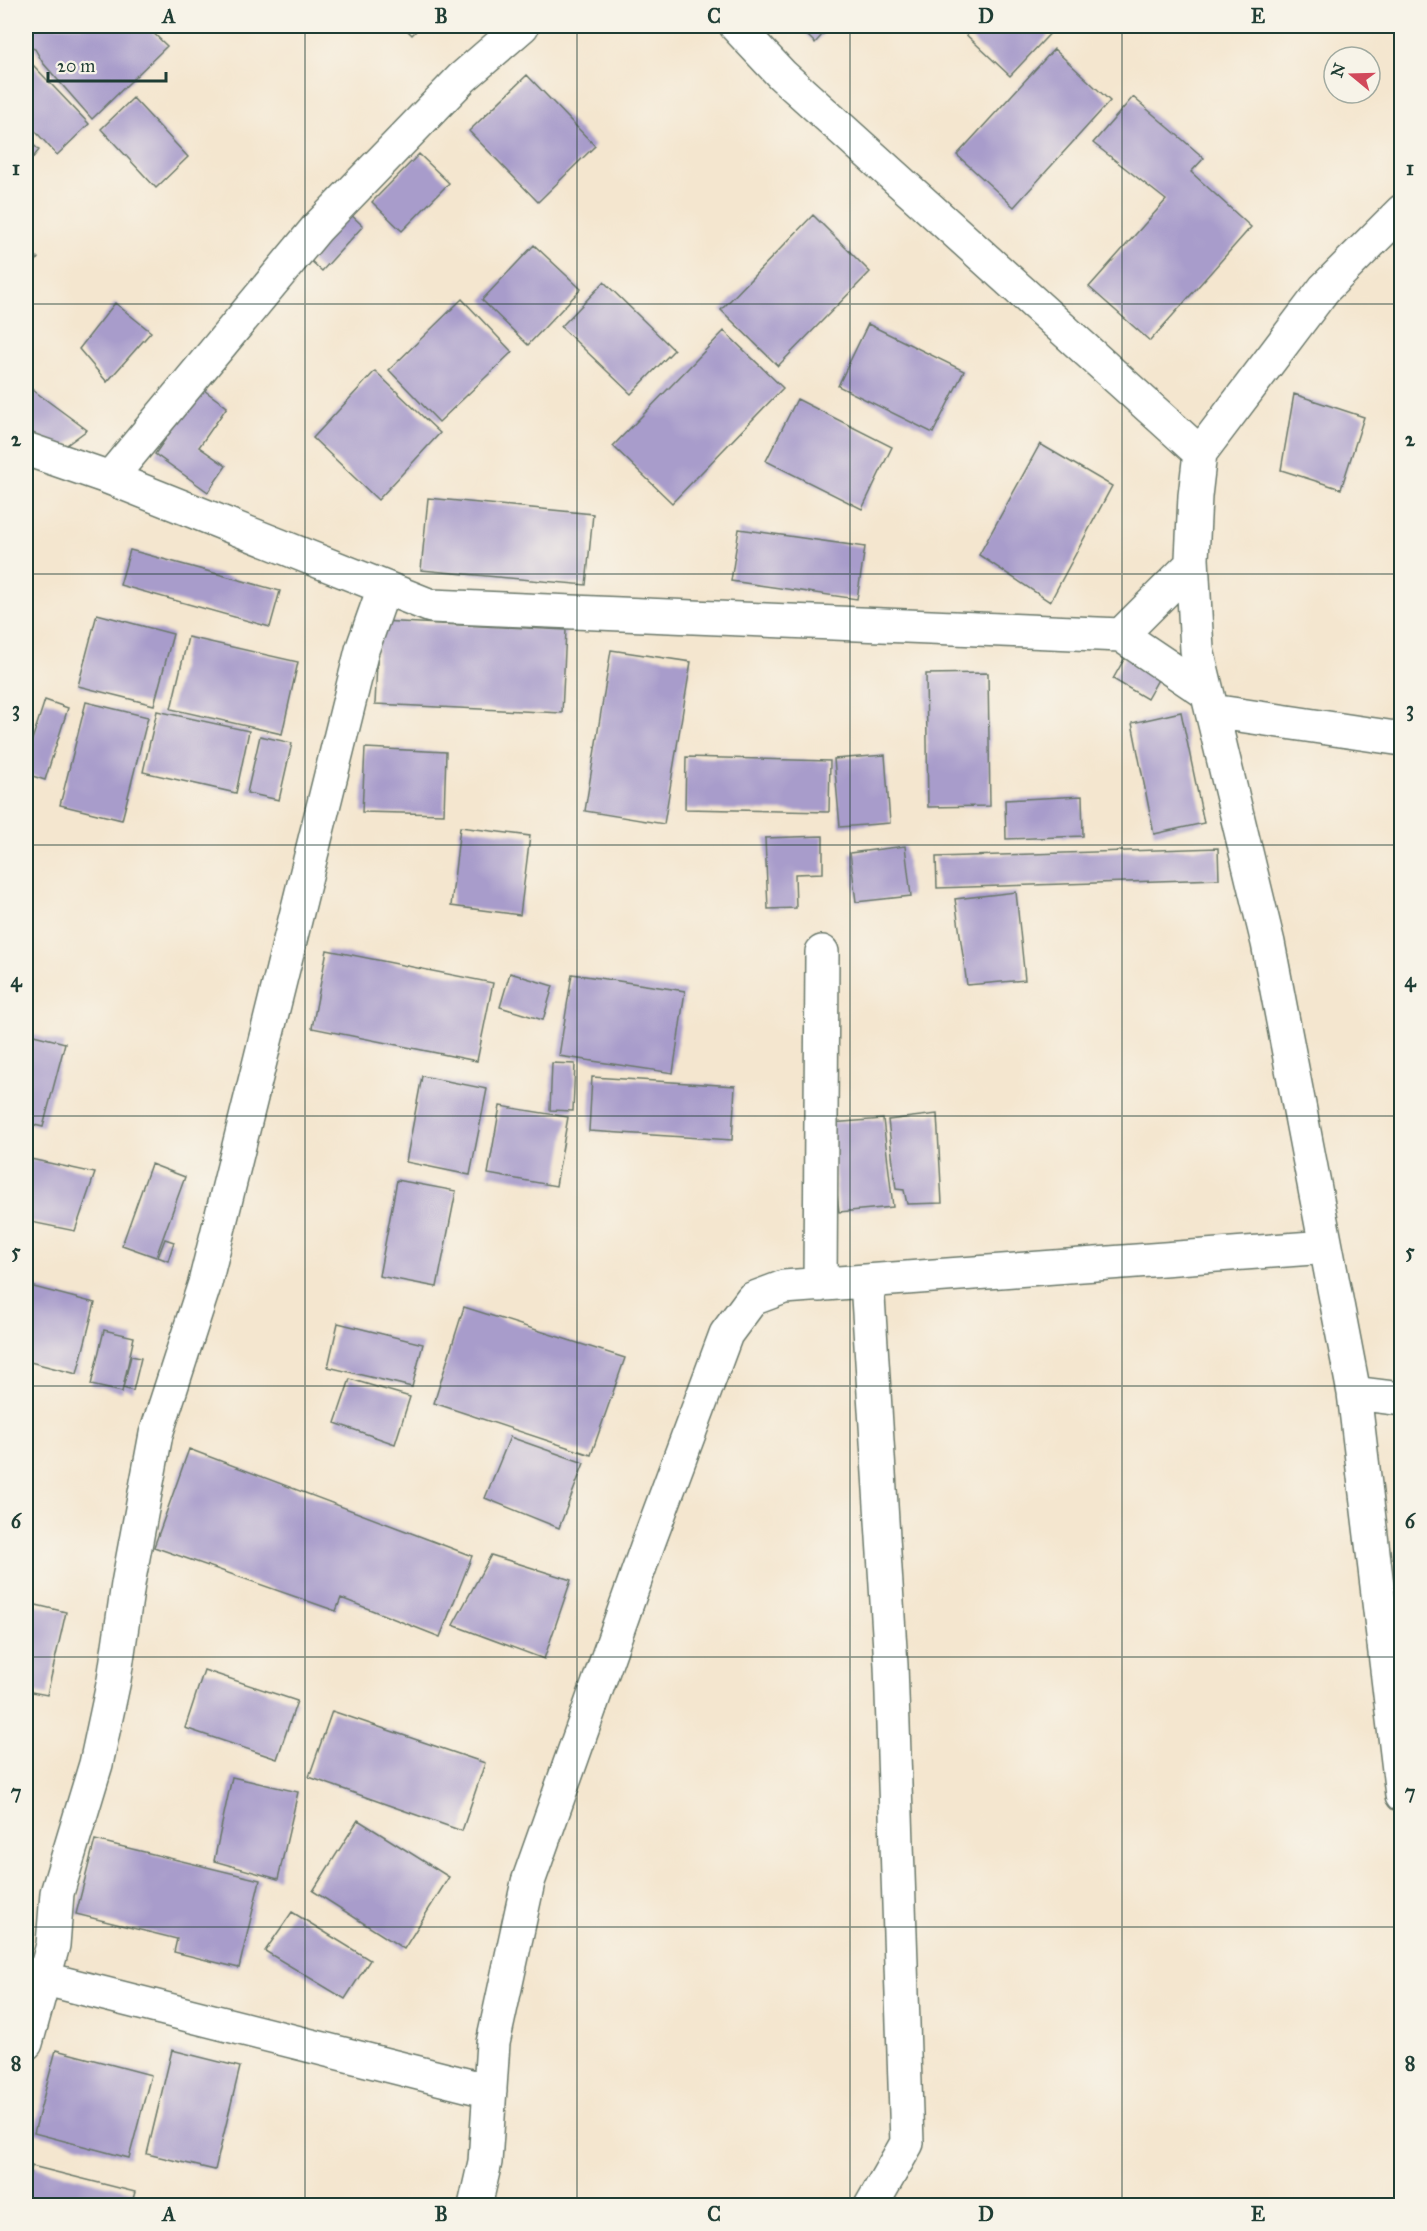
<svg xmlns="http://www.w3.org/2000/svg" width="1427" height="2231" font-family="'IM FELL Great Primer',serif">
<rect width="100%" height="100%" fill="#f7f3e8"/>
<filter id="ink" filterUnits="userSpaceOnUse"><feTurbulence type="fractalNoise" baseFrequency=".0167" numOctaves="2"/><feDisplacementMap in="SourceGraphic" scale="12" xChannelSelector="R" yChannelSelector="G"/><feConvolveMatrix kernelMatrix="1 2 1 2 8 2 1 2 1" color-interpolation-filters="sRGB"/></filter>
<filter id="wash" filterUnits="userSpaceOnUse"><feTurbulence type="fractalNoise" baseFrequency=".008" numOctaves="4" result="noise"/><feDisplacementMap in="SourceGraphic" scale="24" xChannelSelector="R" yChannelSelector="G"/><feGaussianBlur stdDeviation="1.35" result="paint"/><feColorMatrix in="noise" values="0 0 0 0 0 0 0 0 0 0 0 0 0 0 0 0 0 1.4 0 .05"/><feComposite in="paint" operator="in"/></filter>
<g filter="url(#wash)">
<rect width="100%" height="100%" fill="#f4e6cf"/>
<g id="blocks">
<path fill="#a89ccb" d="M26 26H146L167 46 92 119 43 63 35 49 26 46Z
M403 26H421L412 35Z
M798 26H830L815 43Z
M957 26H1057L1010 76Z
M1054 49 1110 101 1014 207 957 155Z
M33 65 89 124 57 155 26 121V73Z
M527 75 595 146 538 202 469 131Z
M1133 97 1204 158 1191 172 1251 227 1150 341 1089 287 1166 200 1093 143Z
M133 98 188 157 156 188 101 129Z
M26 138 39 150 26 166Z
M419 154 449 183 402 231 372 202Z
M349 213 363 226 322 271 308 258Z
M813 215 870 272 778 366 721 310Z
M534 245 581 289 528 345 482 300Z
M26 247 38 258 26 276Z
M604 282 674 350 631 394 561 327Z
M462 299 512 352 439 422 389 370Z
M115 303 151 332 107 382 79 349Z
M868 324 964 371 933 433 838 386Z
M724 331 783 388 672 503 613 446Z
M375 371 440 433 378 500 313 438Z
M26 385 87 430 64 447 26 433Z
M201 388 227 407 199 447 226 466 208 492 155 454Z
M1294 394 1364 417 1341 489 1281 470Z
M797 399 892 447 862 509 766 461Z
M1040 444 1112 486 1050 602 979 555Z
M428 498 593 514 586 585 421 570Z
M739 529 865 547 857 599 731 581Z
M130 550 280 591 270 627 120 585Z
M97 614 173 634 154 705 78 686Z
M379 621 566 630 562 713 375 704Z
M188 637 298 662 282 734 171 709Z
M611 650 691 662 664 824 585 811Z
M1126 656 1160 676 1147 699 1113 679Z
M988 673 990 806 928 807 926 674Z
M45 700 68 708 45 780 26 774V758Z
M86 702 148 717 122 820 60 805Z
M157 711 249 731 236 793 143 772Z
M1181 712 1204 823 1154 834 1132 723Z
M260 736 292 743 279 800 247 793Z
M365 748 446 752 444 814 362 812Z
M885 755 890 823 840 827 834 759Z
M686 757 830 761 829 812 685 809Z
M1082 796 1083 836 1006 839 1005 800Z
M460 827 530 836 520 915 451 906Z
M823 836V873L795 874 796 908 768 909 765 838Z
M905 846 911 896 856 902 850 853Z
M1218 848 1219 879 937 888 936 857Z
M1016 892 1025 980 967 985 955 899Z
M327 950 493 983 477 1061 312 1028Z
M510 973 553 986 543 1020 500 1007Z
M572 974 685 991 673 1073 559 1056Z
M26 1033 65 1043 43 1127 26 1123Z
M552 1063 575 1064 573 1111 550 1110Z
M422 1076 487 1089 470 1175 406 1162Z
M592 1077 735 1086 732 1140 589 1131Z
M500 1106 568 1117 556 1186 488 1174Z
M937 1114 942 1203 907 1204 904 1190 896 1189 888 1120Z
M883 1119 893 1207 839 1212 830 1123Z
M26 1158 95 1173 75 1231 26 1221Z
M151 1164 185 1177 156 1257 122 1245Z
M397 1180 456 1191 437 1287 379 1276Z
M165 1239 174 1242 168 1261 158 1257Z
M26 1285 95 1303 77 1374 26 1361Z
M464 1307 625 1358 591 1455 434 1403Z
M338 1323 423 1344 412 1387 328 1367Z
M104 1330 134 1337 122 1392 91 1385Z
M131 1356 141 1358 133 1391 123 1388Z
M350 1379 410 1397 395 1444 335 1423Z
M510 1437 584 1463 559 1528 485 1498Z
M189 1449 472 1556 440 1637 341 1598 336 1611 154 1547Z
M491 1555 571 1580 544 1659 453 1625Z
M32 1604 66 1612 47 1695 26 1691V1632Z
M204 1670 297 1701 277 1759 185 1728Z
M332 1711 485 1763 462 1831 309 1777Z
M232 1777 298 1792 278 1879 214 1861Z
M358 1820 449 1877 404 1949 313 1891Z
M95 1840 260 1880 239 1968 174 1952 177 1939 76 1914Z
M292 1912 370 1960 345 1999 265 1951Z
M56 2050 151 2075 129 2158 34 2133Z
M172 2050 240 2067 215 2170 147 2154Z
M32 2166 135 2192 131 2206H26V2190Z"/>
</g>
</g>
<g filter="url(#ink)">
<use href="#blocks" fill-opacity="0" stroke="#6a786a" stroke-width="1.5"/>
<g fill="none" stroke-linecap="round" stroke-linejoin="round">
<defs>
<path id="street" d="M736 26 782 75 1200 453
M1402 211 1324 289 1200 453 1195 496 1192 559 1197 650 1268 943 1354 1393 1402 1795
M26 449 110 478 431 606 1121 635 1207 693
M110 478 317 228 462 78 522 26
M1121 635 1192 564
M1212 711 1402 739
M867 1281 891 1665 907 2143 871 2206
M820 1285 822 952
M1354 1393 1402 1399
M26 1974 490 2091
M26 2043 53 1945 57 1893 96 1764 114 1680 128 1584 156 1434 205 1283 362 650 384 588
M475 2206 485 2162 493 2043 528 1882 649 1541 726 1334 752 1299 784 1287 1326 1247"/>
</defs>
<use href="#street" stroke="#6a786a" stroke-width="36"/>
<use href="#street" stroke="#fff" stroke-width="33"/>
</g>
</g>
<path fill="none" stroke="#1f3d34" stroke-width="1.5" stroke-opacity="0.55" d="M305 26V2206M577 26V2206M850 26V2206M1122 26V2206M26 304H1402M26 574H1402M26 845H1402M26 1116H1402M26 1386H1402M26 1657H1402M26 1927H1402"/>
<rect width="1427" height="2231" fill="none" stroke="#f7f3e8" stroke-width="66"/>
<g transform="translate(1352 75) rotate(289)"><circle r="28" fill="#f7f3e8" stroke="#a1aaa0" stroke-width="1.5"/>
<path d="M0-4.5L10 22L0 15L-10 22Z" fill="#d1495b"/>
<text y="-9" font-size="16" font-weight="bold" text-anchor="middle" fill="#1f3d34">N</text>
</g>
<path d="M48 72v9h118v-9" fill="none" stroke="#1f3d34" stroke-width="3"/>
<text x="57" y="72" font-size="18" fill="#1f3d34" stroke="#f7f3e8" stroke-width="4.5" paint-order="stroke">20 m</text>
<rect x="33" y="33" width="1361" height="2165" fill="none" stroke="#1f3d34" stroke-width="2"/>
<g font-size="20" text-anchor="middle" font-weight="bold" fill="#1f3d34">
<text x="169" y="23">A</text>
<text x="441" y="23">B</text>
<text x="714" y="23">C</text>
<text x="986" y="23">D</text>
<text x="1258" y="23">E</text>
<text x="16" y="175">1</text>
<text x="1410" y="175">1</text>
<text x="16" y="446">2</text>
<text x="1410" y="446">2</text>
<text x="16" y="716">3</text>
<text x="1410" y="716">3</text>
<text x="16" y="987">4</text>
<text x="1410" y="987">4</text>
<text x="16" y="1258">5</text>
<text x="1410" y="1258">5</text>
<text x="16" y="1528">6</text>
<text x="1410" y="1528">6</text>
<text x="16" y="1799">7</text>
<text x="1410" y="1799">7</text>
<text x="16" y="2070">8</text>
<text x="1410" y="2070">8</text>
<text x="169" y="2221">A</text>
<text x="441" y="2221">B</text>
<text x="714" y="2221">C</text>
<text x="986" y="2221">D</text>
<text x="1258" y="2221">E</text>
</g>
</svg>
